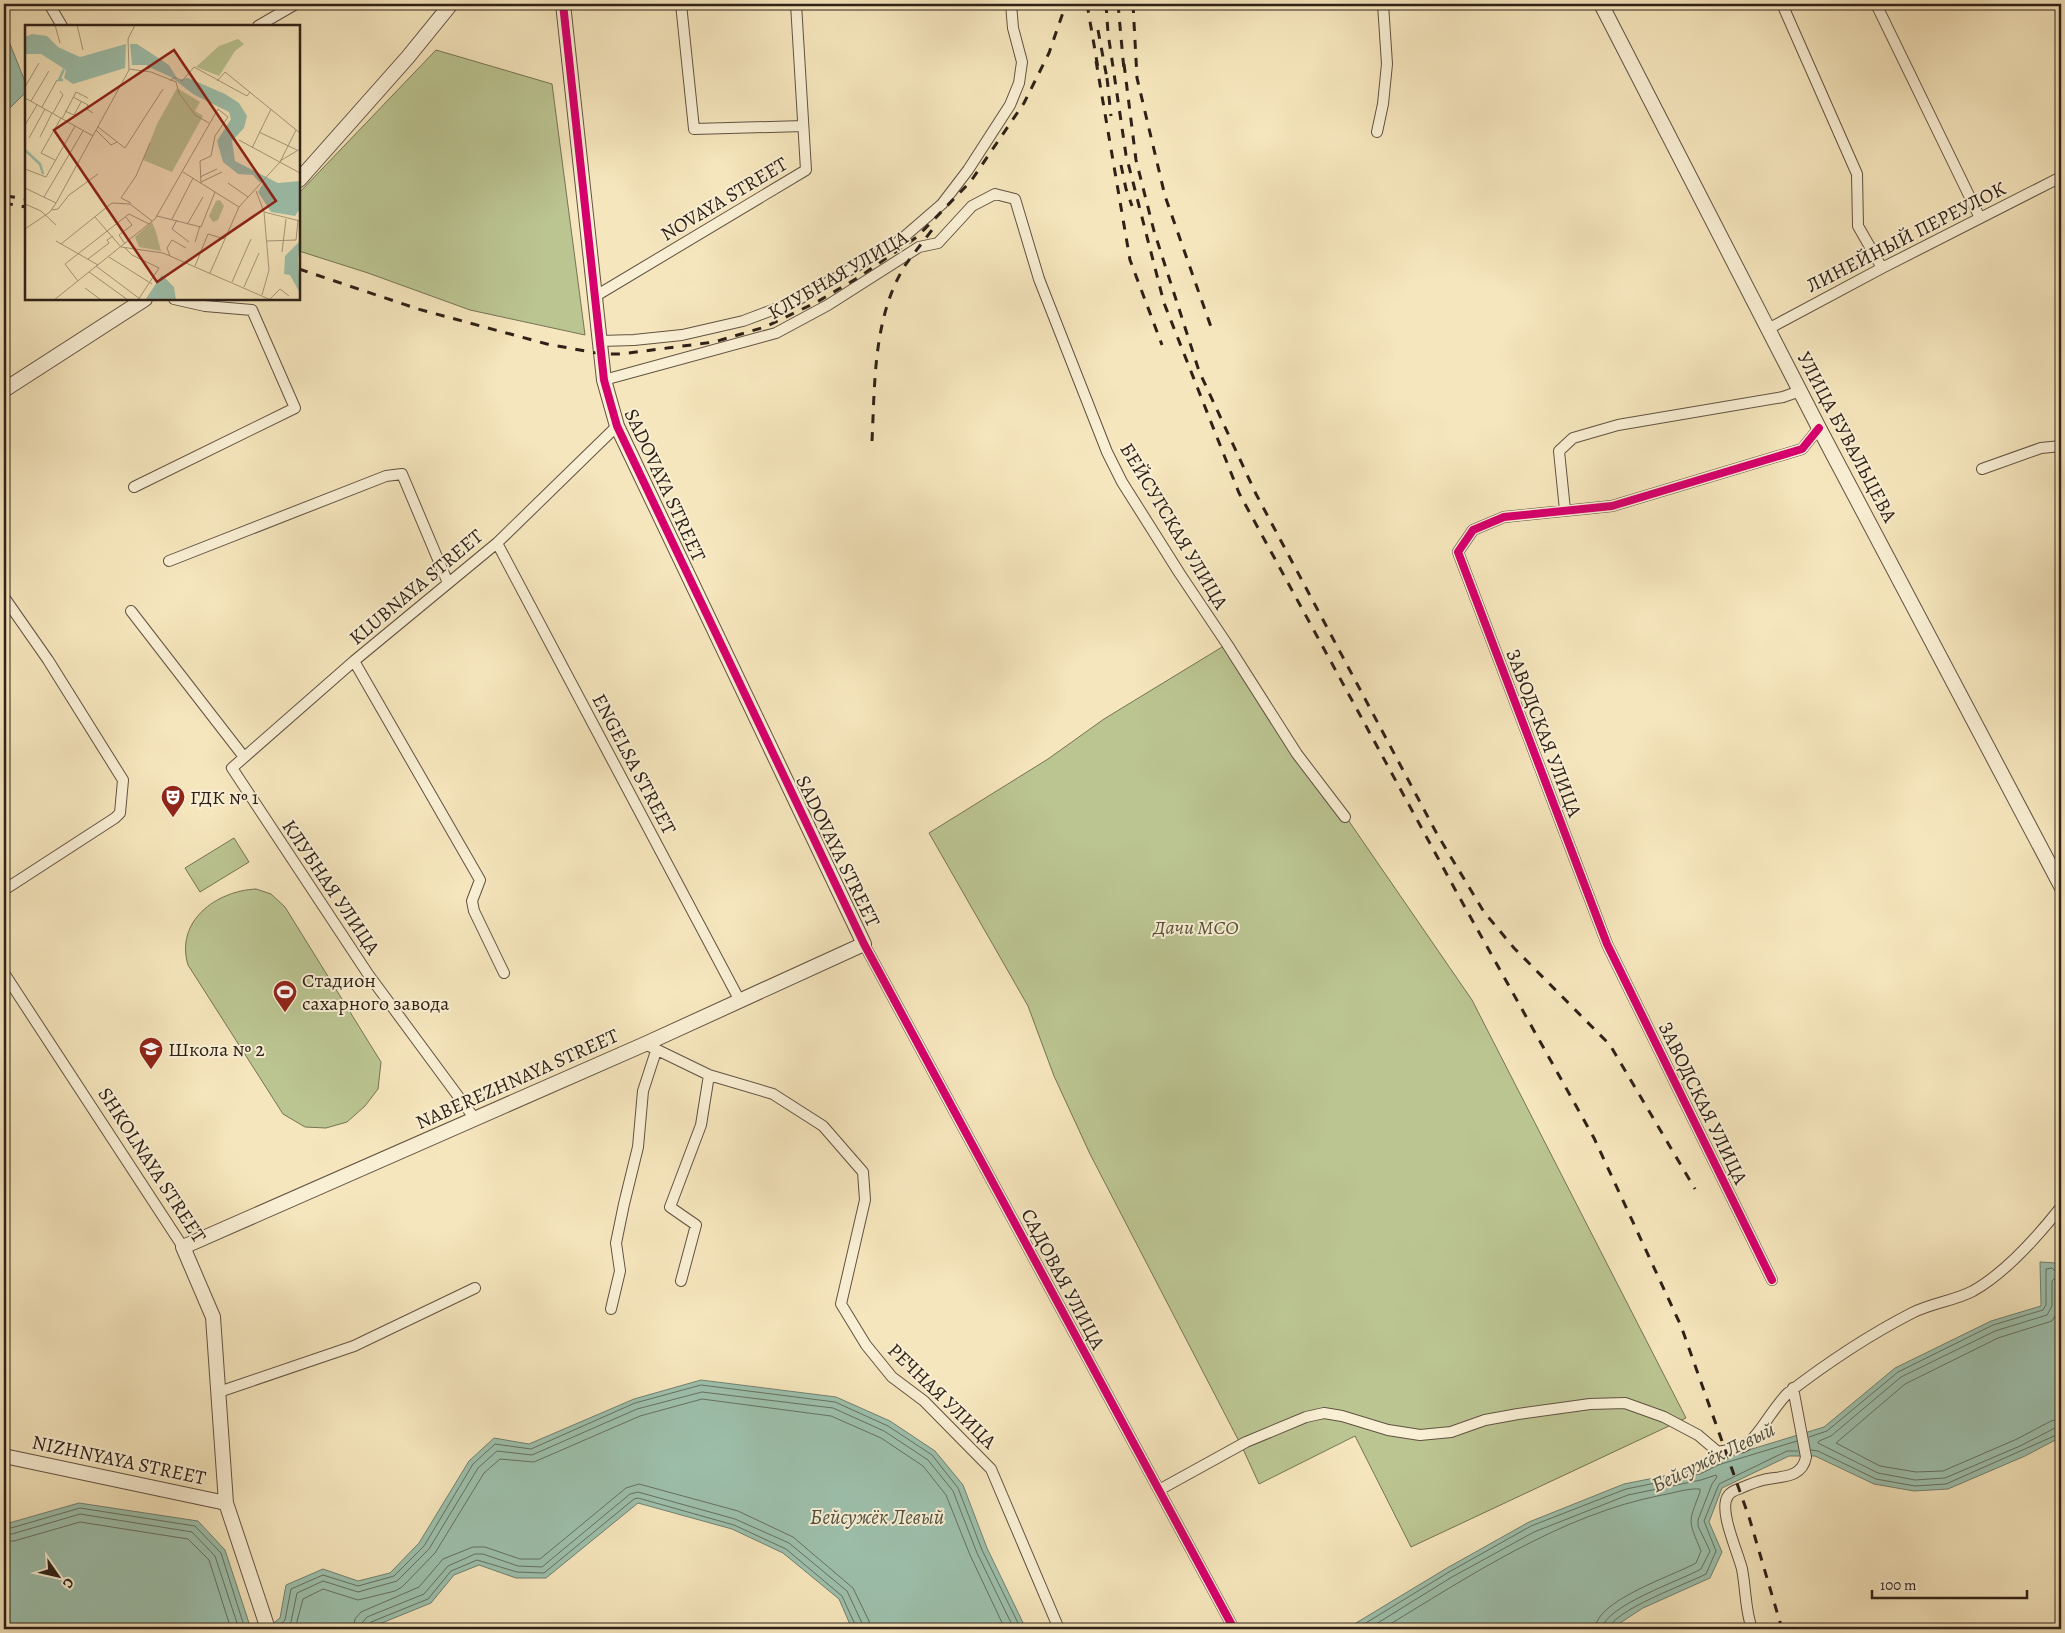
<svg xmlns="http://www.w3.org/2000/svg" width="2065" height="1633" font-family="Alegreya,serif">
<rect width="100%" height="100%" fill="#f6e6bd"/>
<filter id="stains"><feTurbulence type="fractalNoise" baseFrequency=".004" numOctaves="4"/><feColorMatrix values="0 0 0 0 .2 0 0 0 0 .09 0 0 0 0 .02 0 0 0 .5 -.17"/></filter>
<radialGradient id="worn" r=".72"><stop offset=".6" stop-color="#630" stop-opacity="0"/><stop offset="1" stop-color="#630" stop-opacity=".3"/></radialGradient>
<path fill="#bbc592" stroke="#757355" d="M436 50 552 84 585 335 470 310 368 273 299 251V193Z
M1227 644 1472 1000 1686 1418 1411 1547 1355 1436 1259 1484 1243 1449 1090 1154 1054 1076 1028 1006 929 833 1048 759 1104 719Z
M234 838 249 862 200 892 185 868Z
M256 889 271 894 285 907 381 1062 378 1089 365 1106 347 1122 326 1128 305 1127 283 1114 188 965C175 921 216 891 256 889Z"/>
<path fill="#9dc0ac" stroke="#718071" d="M4 29 26 84V92L4 114Z
M2040 1262 2056 1263 2061 1272V1437L2025 1456 1948 1489 1914 1491 1874 1484 1815 1456H1789L1722 1488 1709 1522 1722 1552 1710 1578 1643 1608 1611 1629H1346L1447 1568 1529 1522 1624 1484 1699 1469 1716 1460 1824 1427 1895 1368 1991 1321 2041 1306Z
M701 1380 836 1397 890 1421 935 1451 963 1485 987 1548 1026 1629H852L839 1599 783 1553 732 1529 638 1503 546 1578H516L479 1565 454 1575 431 1603 367 1629H266L280 1618 286 1585 323 1569 358 1581 390 1573 419 1543 469 1461 494 1438 529 1444 634 1399Z
M79 1503 198 1521 225 1550 251 1629H4V1520L9 1523Z"/>
<g fill="none" stroke-linecap="round" stroke-linejoin="round">
<path stroke="#667062" stroke-width="1" d="M2061 1280 2054 1279 2052 1281V1306L2047 1315 1995 1331 1901 1377 1831 1436 1819 1441 1818 1443 1878 1473 1915 1480 1945 1478 2020 1446 2055 1428 2061 1426
M2061 1288 2060 1290 2059 1309 2052 1321 1998 1338 1905 1384 1836 1443 1880 1466 1916 1472 1943 1471 2017 1439 2051 1421 2061 1419
M1809 1437 1827 1431 1898 1372 1993 1325 2043 1310 2046 1305V1269L2052 1268 2057 1273 2061 1274
M1811 1450 1818 1451 1876 1479 1915 1486 1946 1484 2061 1433
M4 1526 11 1528 80 1508 195 1526 221 1553 245 1629
M4 1533 12 1534 80 1514 192 1532 215 1556 239 1629
M4 1541H14L80 1522 188 1539 209 1560 231 1629
M276 1628 285 1620 291 1589 323 1575 358 1586 394 1576 424 1546 473 1464 495 1444 531 1449 635 1403 701 1385 835 1402 888 1426 932 1455 958 1488 982 1550 1021 1629
M284 1629 291 1622 297 1593 323 1581 358 1592 397 1581 429 1549 478 1468 497 1451 532 1455 637 1409 702 1392 833 1408 884 1431 928 1460 953 1491 977 1553 1014 1629
M295 1629 303 1599 323 1589 358 1600 395 1591 402 1587 435 1553 484 1473 500 1459 534 1462 640 1416 702 1399 831 1416 881 1438 923 1466 946 1495 970 1555 1005 1629
M353 1629 355 1619 361 1612 419 1587 443 1559 473 1547H485L520 1559H540L626 1488 639 1484 738 1511 793 1537 853 1588 869 1621 870 1629
M361 1629 362 1623 367 1617 424 1594 448 1566 475 1554H483L518 1566 542 1567 630 1494 638 1492 735 1519 789 1543 847 1591 862 1623 863 1629
M367 1629 371 1622 428 1599 451 1571 477 1560 517 1572 544 1573 634 1499 638 1498 734 1525 786 1549 842 1596 857 1629
M1356 1629 1449 1572 1531 1526 1626 1489 1700 1474 1718 1465 1797 1441
M1368 1629 1452 1577 1534 1532 1628 1495 1701 1480 1716 1475 1717 1477 1712 1484 1698 1520V1526L1710 1551 1701 1569C1682 1580 1604 1606 1602 1629
M1382 1629C1470 1576 1560 1515 1662 1495 1674 1493 1688 1488 1700 1489V1492C1688 1524 1688 1519 1701 1551L1696 1563C1673 1576 1596 1600 1595 1629
M1609 1629C1611 1611 1689 1583 1706 1574L1716 1551 1704 1521 1719 1484 1787 1451H1798"/>
<defs>
<path id="minor" d="M49 4 62 26
M681 4 694 129 803 126
M1782 4 1857 174 1858 226 1882 268
M1876 4 1980 218
M258 26 296 4
M1377 132 1383 104 1387 64 1383 4
M594 297 806 170 796 4
M1768 329 1882 268 2061 177
M600 341 634 340 682 335 743 321 794 302 897 243 942 204 968 170 1010 105 1019 83 1022 62 1013 28 1011 4
M604 380 776 333 828 305 919 247 938 243 972 206 995 194 1015 199 1039 279 1107 452 1122 482 1180 574 1227 644 1297 754 1345 817
M1982 469 2041 448 2061 446
M134 487 295 408 252 310 205 306 174 299
M1565 510 1559 451 1573 438 1618 425 1783 397 1800 391
M497 543 740 1001
M169 561 386 476 402 474 448 583
M4 597 48 660 123 780 120 813 115 818 4 890
M131 611 244 757
M354 661 480 880 472 901 474 911 504 973
M864 944 1234 1629
M4 973 183 1247
M645 1044 709 1075 773 1094 823 1126 863 1172 865 1200 841 1304 866 1345 892 1377 924 1401 991 1469 1059 1629
M475 1119 368 974 232 768 354 661 497 543 617 426
M1772 1280 1607 944 1458 552 1473 530 1504 517 1612 506 1802 449 1819 428
M681 1281 696 1225 670 1207 701 1125 709 1075
M611 1309 620 1271 616 1243 624 1204 638 1147 643 1091 656 1051
M219 1392 354 1346 475 1288
M1159 1490 1246 1442 1306 1417 1324 1413 1342 1416 1388 1430 1420 1435 1451 1432 1485 1420 1518 1414 1590 1404 1625 1403 1664 1417 1698 1435 1718 1452C1725 1450 1738 1450 1745 1446 1760 1435 1773 1407 1788 1393 1827 1363 1869 1335 1912 1313 1931 1303 1954 1301 1973 1291 2005 1273 2038 1236 2061 1207
M1752 1629C1745 1610 1746 1589 1742 1569 1738 1552 1718 1510 1728 1496 1731 1491 1736 1490 1741 1488 1748 1485 1755 1482 1763 1480 1780 1476 1802 1479 1806 1457L1793 1388"/>
<path id="tertiary" d="M1601 4 1819 428 2061 886
M299 180 408 57 451 4
M4 390 145 299
M4 1456 226 1503
M268 1629 226 1503 213 1317 183 1247 645 1044 864 944 617 426 604 380 563 4"/>
</defs>
<use href="#minor" stroke="#615241" stroke-width="12"/>
<use href="#tertiary" stroke="#615241" stroke-width="16"/>
<use href="#minor" stroke="#f9efd4" stroke-width="10"/>
<use href="#tertiary" stroke="#f9efd4" stroke-width="14"/>
<path stroke="#2f2118" stroke-width="3" stroke-dasharray="9 9" stroke-linecap="butt" d="M1087 4 1098 68
M1106 4 1108 33 1126 155 1164 303 1239 493 1457 893 1594 1138 1681 1326 1749 1517 1782 1629
M1118 4 1124 70
M1133 4 1137 78 1165 196 1211 327
M1098 30 1108 84
M1096 61 1130 260 1162 345
M1124 64 1136 160 1154 231 1199 371 1256 494 1437 834 1484 912 1514 948 1610 1045 1695 1189
M1107 78 1111 116
M1121 165 1126 189 1132 206
M6 196 26 199
M4 203 26 207
M299 269 418 309 547 344 602 354H621L714 342 765 327 817 302 859 277 917 237 971 181 1024 103 1049 53 1066 4
M872 441C875 382 873 316 906 264 914 253 923 242 932 230"/>
<defs>
<path id="cycleway" d="M563 4 604 380 617 426 864 944 1234 1629
M1772 1280 1607 944 1458 552 1473 530 1504 517 1612 506 1802 449 1819 428"/>
</defs>
<use href="#cycleway" stroke="#f9efd4" stroke-width="11"/>
<use href="#cycleway" stroke="#d6006c" stroke-width="8"/>
</g>
<defs>
<symbol id="theatre-pin" viewBox="-11 -11 22 30"><path d="M0 17L-7.5 6A9.5 9.5 0 1 1 7.5 6Z" fill="#8f2418" stroke="#f9efd4"/><path d="M-5-5.5Q0-4 5-5.5V0Q5 5 0 6Q-5 5-5 0ZM-3.3-2.5H-1v1.5H-3.3ZM1-2.5H3.3v1.5H1ZM-2.8 1Q0 5.5 2.8 1Z" fill="#fff"/></symbol>
<symbol id="stadium-pin" viewBox="-11 -11 22 30"><path d="M0 17L-7.5 6A9.5 9.5 0 1 1 7.5 6Z" fill="#8f2418" stroke="#f9efd4"/><path d="M0-5a6.5 5 0 1 0 0 10a6.5 5 0 1 0 0-10ZM-3.5-1.8h7v3.6h-7Z" fill="#fff"/></symbol>
<symbol id="school-pin" viewBox="-11 -11 22 30"><path d="M0 17L-7.5 6A9.5 9.5 0 1 1 7.5 6Z" fill="#8f2418" stroke="#f9efd4"/><path d="M0-5L7-2L0 1L-7-2ZM-4 1L0 2.5L4 1V4Q0 6-4 4Z" fill="#fff"/></symbol>
</defs>
<g fill-rule="evenodd">
<use href="#theatre-pin" x="159" y="783" width="28" height="38"/>
<use href="#stadium-pin" x="271" y="978" width="28" height="38"/>
<use href="#school-pin" x="137" y="1035" width="28" height="38"/>
</g>
<g text-anchor="middle" dominant-baseline="central" stroke-width="4" stroke-linejoin="round" paint-order="stroke">
<g font-size="20" fill="#2f2118" stroke="#f9efd4">
<text transform="translate(724 199) rotate(-31)">NOVAYA STREET</text>
<text transform="translate(1906 237) rotate(-27)">ЛИНЕЙНЫЙ ПЕРЕУЛОК</text>
<text transform="translate(838 275) rotate(-30)">КЛУБНАЯ УЛИЦА</text>
<text transform="translate(1847 437) rotate(62)">УЛИЦА БУВАЛЬЦЕВА</text>
<text transform="translate(665 485) rotate(65)">SADOVAYA STREET</text>
<text transform="translate(1174 526) rotate(59)">БЕЙСУГСКАЯ УЛИЦА</text>
<text transform="translate(416 587) rotate(-40)">KLUBNAYA STREET</text>
<text transform="translate(1544 733) rotate(69)">ЗАВОДСКАЯ УЛИЦА</text>
<text transform="translate(634 764) rotate(62)">ENGELSA STREET</text>
<text transform="translate(838 851) rotate(64)">SADOVAYA STREET</text>
<text transform="translate(331 887) rotate(56)">КЛУБНАЯ УЛИЦА</text>
<text transform="translate(517 1079) rotate(-24)">NABEREZHNAYA STREET</text>
<text transform="translate(1703 1103) rotate(64)">ЗАВОДСКАЯ УЛИЦА</text>
<text transform="translate(152 1165) rotate(57)">SHKOLNAYA STREET</text>
<text transform="translate(1063 1279) rotate(62)">САДОВАЯ УЛИЦА</text>
<text transform="translate(942 1396) rotate(44)">РЕЧНАЯ УЛИЦА</text>
<text transform="translate(119 1460) rotate(12)">NIZHNYAYA STREET</text>
</g>
<g font-size="20" fill="#2f2118" stroke="#f9efd4" text-anchor="start">
<text x="190" y="797">ГДК № 1</text>
<text x="302" y="980">Стадион<tspan x="302" dy="23">сахарного завода</tspan></text>
<text x="168" y="1049">Школа № 2</text>
</g>
<g font-size="20" font-style="italic" fill="#59523d" stroke="#f9efd4">
<text x="1196" y="927">Дачи МСО</text>
</g>
<g font-size="21" font-style="italic" fill="#505144" stroke="#f9efd4">
<text transform="translate(1713 1457) rotate(-26)">Бейсужёк Левый</text>
<text x="877" y="1517">Бейсужёк Левый</text>
</g>
</g>
<g transform="translate(25 25)">
<rect width="275" height="275" fill="#f6e6bd"/>
<path d="M213 14 219 19 210 26 194 51 171 42 194 21ZM152 63 175 77 170 86 178 91 147 147 118 135 132 99ZM195 175 199 181 193 195 188 197 184 191 191 176ZM127 197 131 207 136 226 114 222 110 212Z" fill="#bbc592"/>
<path d="M7 9 22 11 33 22 55 32 101 19 100 43 48 59 39 53 41 45 35 41 16 29H0V12ZM105 19H112L144 40 153 55 163 53 200 69 214 78 222 91 219 103 207 116 210 136 253 158 275 156V184L270 191 246 187 233 167 239 157H234L228 150 213 149 198 137 192 116 206 94 204 87 168 69 146 52 126 43 123 45 122 40H107ZM275 216 273 235 275 268 265 250 259 249 260 231ZM137 250 149 262 151 275H120Z" fill="#9dc0ac"/>
<path fill="none" stroke="#9dc0ac" stroke-width="2.5" d="M38 55H34L39 44M0 125 15 139 18 149"/>
<path fill="none" stroke="#a6977b" stroke-width="1" d="M30 0 35 18M52 0 58 25M104 44 126 47 151 57 154 68 170 90 184 98M145 56 150 52 157 56 169 42 222 71 225 67M192 56 200 47 275 108M0 62 14 38M48 72 63 80 62 84 68 88M0 73 68 111M6 76 24 46M17 82 32 55M40 86 49 90 56 77M28 88 38 70 35 66M37 94 51 67 63 73M0 100 12 80M73 102 100 123 138 64M71 105 86 120 92 117M234 107 272 125M15 112 27 88M4 113 20 84M214 115 275 148M227 123 246 84M30 135 16 128 36 93M255 136 275 124M0 144 21 152 50 101M158 147 214 182M175 152 192 144M176 157 197 147M203 158 223 172M0 163 31 178 25 187 0 204M231 166 239 187 244 245 237 270M19 172 58 106M31 178 104 45 103 14 110 0M106 178 96 173 111 151 125 118M0 179 16 186 31 200M27 185 33 184 44 170 73 149M239 187 275 196M132 191 176 202 190 167M70 192 96 222M147 194 168 153M152 195 147 204 164 217M163 198 178 172M31 216 73 240M242 216 271 215 273 196M170 217 175 201M36 219 87 178 105 179 127 196M100 219 94 210 107 200 101 192M96 222 138 228 246 275M100 223 107 230 134 243 113 275M257 227 261 194M145 231 142 223 147 215 161 223M84 232 127 259M63 234 84 218 82 215 88 211M71 241 115 274M170 241 183 209 200 214M64 247 103 275M185 248 214 182 255 137 271 105M53 256 40 239 104 189 124 199M207 257 226 214M219 262 234 228M60 263 76 275M245 274 255 264 264 271M29 275 130 194 193 84 203 92 190 111 186 131 175 136 176 158"/>
<path fill="#8f2418" fill-opacity="0.15" stroke="#8f2418" stroke-width="2.5" d="M149 25 251 176 132 257 29 105Z"/>
<rect width="275" height="275" fill="none" stroke="#2f2118" stroke-width="2.5"/>
</g>
<rect width="2065" height="1633" fill="none" stroke="#f6e6bd" stroke-width="20"/>
<rect x="5" y="5" width="2055" height="1623" fill="none" stroke="#2f2118" stroke-width="2.5"/>
<rect x="10" y="10" width="2045" height="1613" fill="none" stroke="#2f2118"/>
<g transform="translate(58 1576) rotate(124)" stroke="#f9efd4" stroke-width="4" paint-order="stroke">
<path d="M0-4L9 19L0 12L-9 19Z" fill="#2f2118"/>
<text y="-8" font-size="14" font-weight="bold" text-anchor="middle" fill="#2f2118">С</text>
</g>
<path d="M1872 1590v8h155v-8" fill="none" stroke="#2f2118" stroke-width="2.5"/>
<text x="1880" y="1590" font-size="15" fill="#2f2118" stroke="#f9efd4" stroke-width="4" paint-order="stroke">100 m</text>
<rect width="100%" height="100%" filter="url(#stains)"/>
<rect width="100%" height="100%" fill="url(#worn)"/>
</svg>
